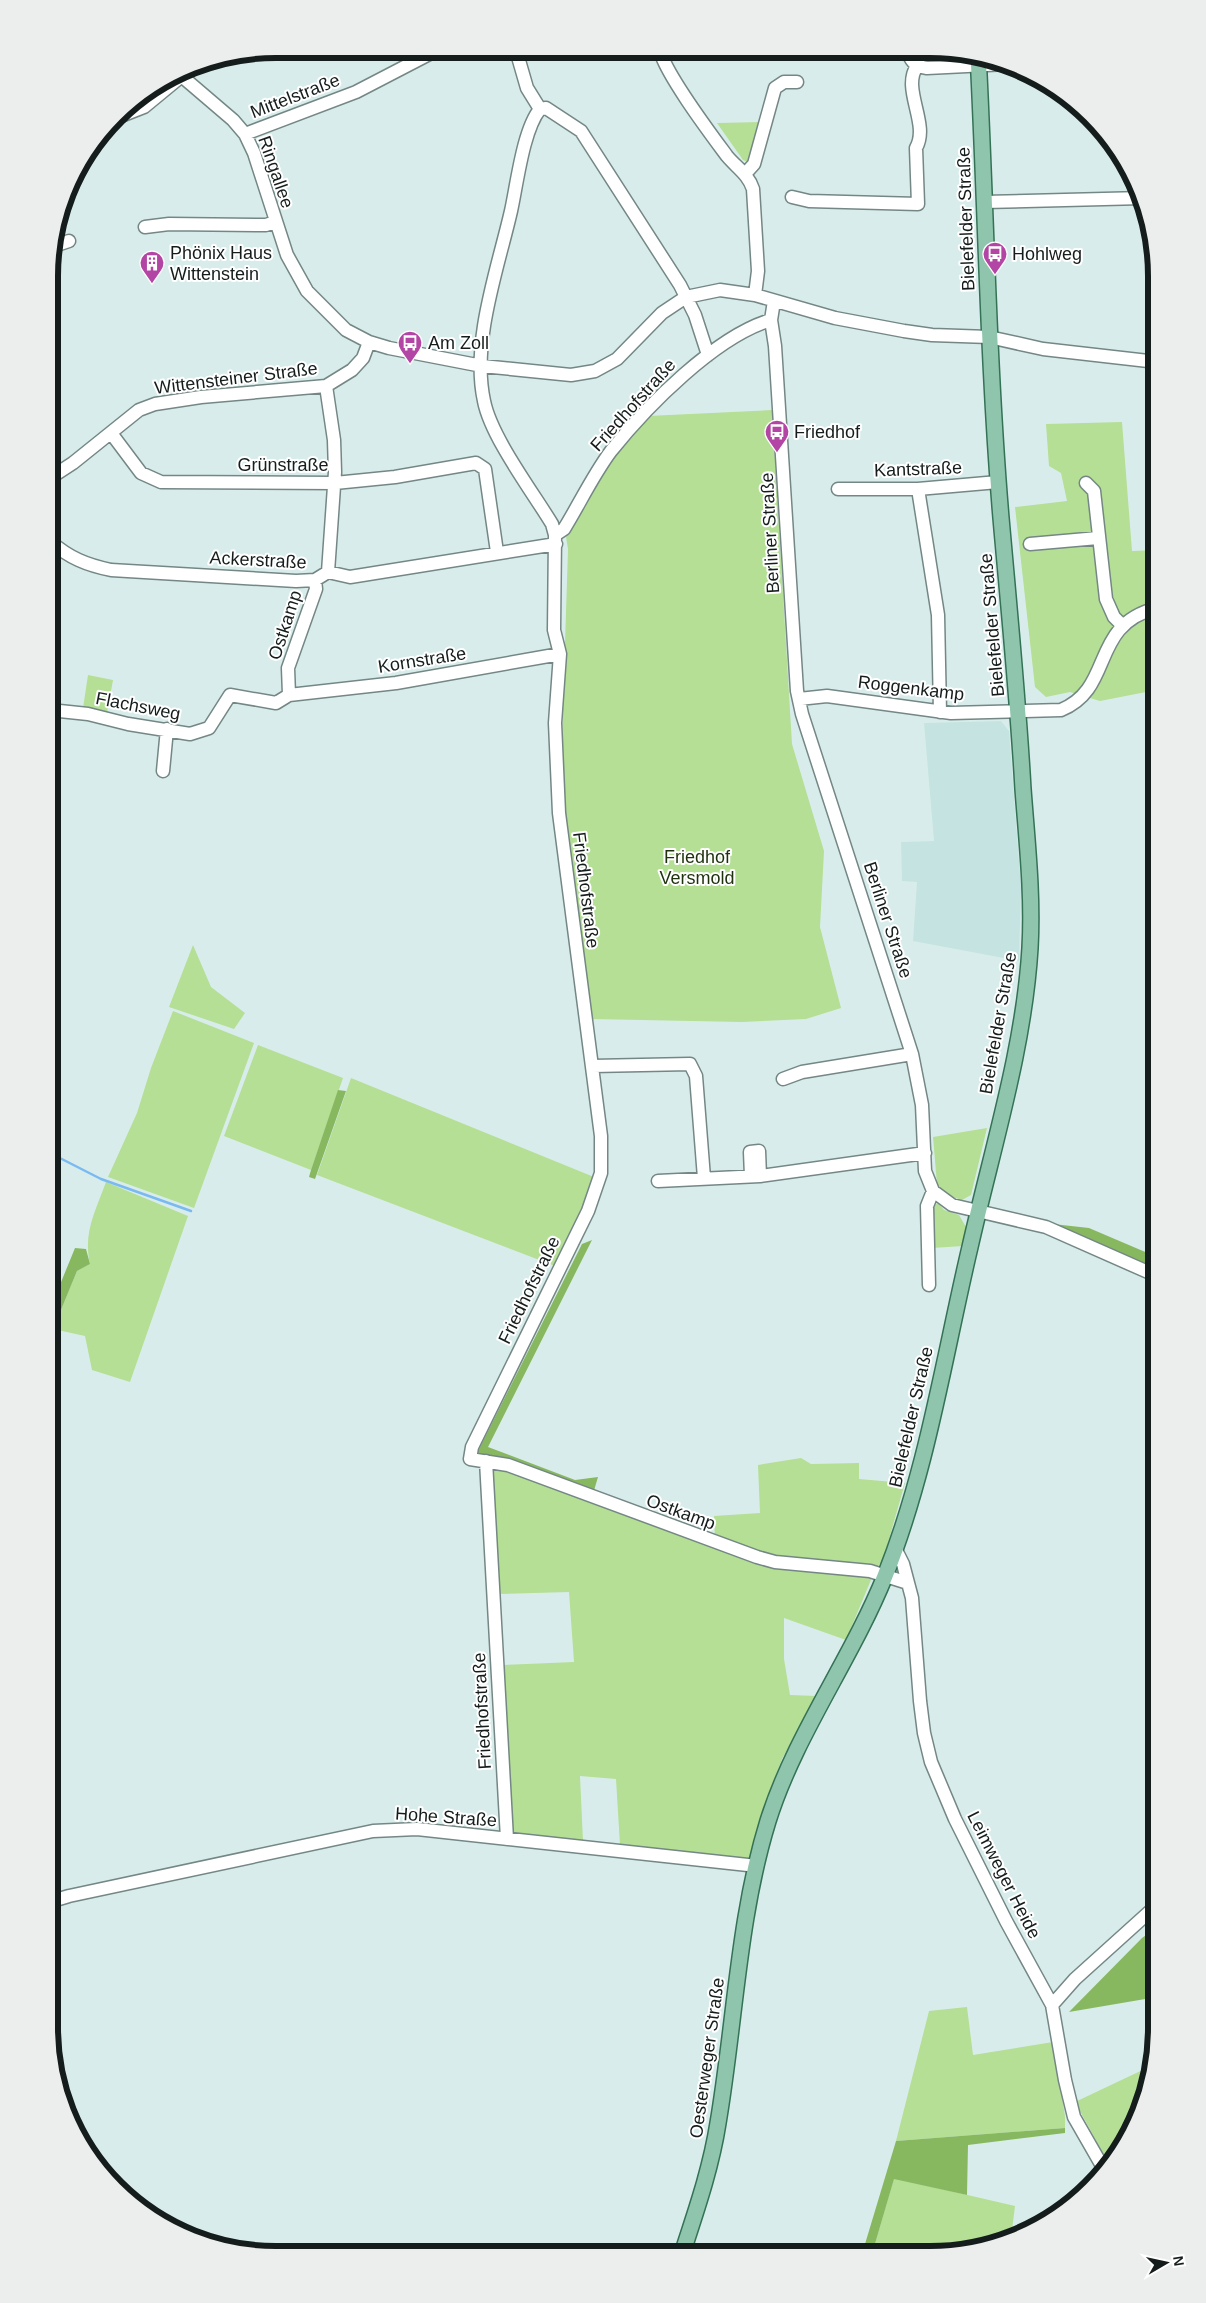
<svg xmlns="http://www.w3.org/2000/svg" width="1206" height="2303" font-family="Helvetica,sans-serif">
<rect width="100%" height="100%" fill="#d8edeb"/>
<path fill="#c5e4e1" d="M1001 721 1009 731 1021 887 1019 961 913 941 917 882 902 881 901 842 934 841 924 723Z"/>
<path fill="#b4df95" d="M762 122 752 158 748 162 743 160 717 123Z
M772 410 792 744 824 851 820 927 841 1008 806 1019 742 1022 591 1019 569 866 561 770 568 549 566 537 607 463 648 416Z
M1122 422 1132 551 1157 550V683L1146 692 1100 701 1070 692 1046 697 1035 687 1015 507 1067 501 1061 473 1049 466 1046 424Z
M88 675 113 680 107 713 83 708Z
M193 945 211 987 245 1013 234 1029 169 1007Z
M173 1011 254 1043 194 1208 108 1177 137 1113 151 1068Z
M258 1045 343 1078 311 1170 224 1136Z
M351 1078 594 1177 581 1212 555 1266 317 1175Z
M987 1128 971 1195 962 1200 949 1196 937 1184 933 1137Z
M106 1182 188 1216 130 1382 92 1370 85 1336 53 1329 77 1271 90 1264C83 1233 95 1212 106 1182Z
M938 1203 944 1210 959 1215 966 1227 963 1246 932 1248 931 1208Z
M801 1458 811 1464 859 1463V1479L905 1483 883 1560 877 1567 779 1558 715 1540 714 1516 760 1513 758 1465Z
M500 1468 740 1558 779 1566 873 1575 846 1640 784 1618V1659L790 1695 817 1696 782 1759 761 1816 749 1859 620 1845 616 1779 580 1776 583 1841 515 1833 510 1825 501 1665 574 1662 569 1592 498 1594 491 1472Z
M967 2007 973 2055 1053 2042 1065 2116V2128L896 2141 929 2011Z
M1151 2066 1140 2114 1110 2166 1075 2102Z
M894 2178 1015 2206 1011 2238 1003 2242 930 2254H872Z"/>
<path fill="#87b860" d="M338 1090 346 1091 315 1179 309 1177 311 1170Z
M1053 1224 1089 1228 1157 1257V1271Z
M592 1240 488 1447 575 1480 598 1477 593 1494 477 1453 582 1244Z
M75 1248 86 1249 90 1264 77 1271 49 1339 50 1309Z
M1157 1927V1997L1069 2012 1142 1938Z
M1065 2128V2133L968 2145 967 2195 894 2179 872 2254H862L896 2141Z"/>
<g fill="none" stroke-linecap="round" stroke-linejoin="round">
<path stroke="#7bb9f1" stroke-width="2.5" d="M50 1153 101 1179 191 1211"/>
<defs>
<path id="minor" d="M516 50 527 88 540 109
M660 51C667 76 710 133 727 156 737 168 748 174 753 189L758 271 755 295
M908 53C912 63 916 66 927 68L1007 64
M178 73 233 120 245 134 254 153 287 255 307 291 346 330 369 342 389 348 482 366 571 375 595 371 617 359 662 313 686 297 720 290 755 295 835 318 904 331 932 335 989 337 1043 349 1157 362
M540 109C523 130 517 184 511 211 498 268 471 342 484 401 491 437 532 491 552 524L555 535 554 630 560 654 555 723 559 813 601 1136V1173L588 1211 472 1447 470 1459 508 1465 757 1557 775 1562 870 1571 908 1583
M540 109 546 108 581 131 680 285 695 315 708 355
M116 118 144 107 195 65
M245 134 356 92 437 50
M745 174 754 164 775 88 784 82H797
M792 197 809 201 918 204 916 148C930 124 901 89 917 66
M984 202 1143 198
M145 227 169 224 266 225 275 222
M51 247 69 241
M774 301 771 320 775 346 797 691 802 714 912 1054 922 1105 925 1171 933 1191 952 1205 1046 1227 1157 1276
M326 386 334 440 335 472 328 572
M111 433 141 473 161 482 335 483 395 477 476 463 485 469 497 552
M50 478 73 463 139 410 155 404 201 397 326 386 352 370 363 358 369 342
M1086 483 1094 491 1106 599 1114 617 1122 625
M838 489H918L998 482
M918 489 938 615 940 712
M555 535 564 529C580 503 593 475 611 451 647 406 716 336 771 320
M50 541C69 558 87 565 111 570L296 581 315 580 328 572 350 577 556 544
M1030 544 1098 538
M289 695 396 683 560 654
M799 699 827 696 951 713 1061 710C1115 688 1089 625 1157 608
M50 710 88 714 128 724 190 734 209 728 230 695 276 703 289 695 288 668 316 589 315 580
M163 771 167 729
M593 1066 690 1064 696 1076 704 1178
M783 1079 802 1072 912 1054
M751 1176 750 1152 759 1151 760 1176
M658 1181 760 1176 925 1153
M929 1285 927 1206 933 1191
M486 1461 507 1839
M895 1548 903 1564 912 1598 920 1701 924 1733 931 1762 955 1819 1006 1921 1052 2005 1065 2080 1074 2117 1105 2171
M49 1902 69 1896 373 1831 417 1829 757 1866
M1052 2005 1075 1979 1157 1905"/>
<path id="major" d="M682 2254C696 2211 711 2168 718 2123 735 2023 738 1918 768 1821 795 1735 851 1660 885 1576 927 1471 944 1357 970 1247 992 1149 1024 1049 1030 948 1033 895 1027 842 1023 789 1018 699 1009 609 1001 518 988 364 986 209 978 54"/>
</defs>
<use href="#minor" stroke="#748785" stroke-width="15"/>
<use href="#major" stroke="#347256" stroke-width="18"/>
<use href="#minor" stroke="#fff" stroke-width="12"/>
<use href="#major" stroke="#8fc5ad" stroke-width="15"/>
</g>
<defs>
<symbol id="bus-pin" viewBox="-11 -11 22 30"><path d="M0 17L-7.5 6A9.5 9.5 0 1 1 7.5 6Z" fill="#b345a4" stroke="#fff"/><path d="M-5-6H5V4H4V6H2V4H-2V6H-4V4H-5ZM-3.5-4V0h7V-4ZM-3.5 1.2v1.5H-2V1.2ZM2 1.2v1.5H3.5V1.2Z" fill="#fff"/></symbol>
<symbol id="building-pin" viewBox="-11 -11 22 30"><path d="M0 17L-7.5 6A9.5 9.5 0 1 1 7.5 6Z" fill="#b345a4" stroke="#fff"/><path d="M-4-6H4V6H1V3H-1V6H-4ZM-2.5-4.3h1.7v1.8h-1.7ZM.8-4.3h1.7v1.8H.8ZM-2.5-1h1.7V.8h-1.7ZM.8-1h1.7V.8H.8Z" fill="#fff"/></symbol>
</defs>
<g fill-rule="evenodd">
<use href="#bus-pin" x="981" y="240" width="28" height="38"/>
<use href="#building-pin" x="138" y="249" width="28" height="38"/>
<use href="#bus-pin" x="396" y="329" width="28" height="38"/>
<use href="#bus-pin" x="763" y="418" width="28" height="38"/>
</g>
<g text-anchor="middle" dominant-baseline="central" stroke-width="4" stroke-linejoin="round" paint-order="stroke">
<g font-size="18" fill="#151d1c" stroke="#fff">
<text transform="translate(295 96) rotate(-21)">Mittelstraße</text>
<text transform="translate(276 172) rotate(71)">Ringallee</text>
<text transform="translate(966 219) rotate(-92)">Bielefelder Straße</text>
<text transform="translate(236 378) rotate(-7)">Wittensteiner Straße</text>
<text transform="translate(633 405) rotate(-48)">Friedhofstraße</text>
<text x="283" y="465">Grünstraße</text>
<text transform="translate(918 469) rotate(-2)">Kantstraße</text>
<text transform="translate(770 533) rotate(-93)">Berliner Straße</text>
<text transform="translate(258 560) rotate(3)">Ackerstraße</text>
<text transform="translate(285 625) rotate(-72)">Ostkamp</text>
<text transform="translate(992 625) rotate(-95)">Bielefelder Straße</text>
<text transform="translate(422 660) rotate(-9)">Kornstraße</text>
<text transform="translate(911 688) rotate(7)">Roggenkamp</text>
<text transform="translate(138 706) rotate(11)">Flachsweg</text>
<text transform="translate(586 890) rotate(83)">Friedhofstraße</text>
<text transform="translate(888 920) rotate(72)">Berliner Straße</text>
<text transform="translate(998 1023) rotate(-80)">Bielefelder Straße</text>
<text transform="translate(529 1290) rotate(-64)">Friedhofstraße</text>
<text transform="translate(911 1417) rotate(-77)">Bielefelder Straße</text>
<text transform="translate(681 1512) rotate(20)">Ostkamp</text>
<text transform="translate(482 1711) rotate(-93)">Friedhofstraße</text>
<text transform="translate(446 1817) rotate(4)">Hohe Straße</text>
<text transform="translate(1004 1875) rotate(63)">Leimweger Heide</text>
<text transform="translate(707 2058) rotate(-82)">Oesterweger Straße</text>
</g>
<g font-size="18" fill="#151d1c" stroke="#fff" text-anchor="start">
<text x="170" y="253">Phönix Haus<tspan x="170" dy="21">Wittenstein</tspan></text>
<text x="1012" y="254">Hohlweg</text>
<text x="428" y="343">Am Zoll</text>
<text x="794" y="432">Friedhof</text>
</g>
<g font-size="18" fill="#1e310d" stroke="#fff">
<text x="697" y="857">Friedhof<tspan x="697" dy="21">Versmold</tspan></text>
</g>
</g>
<path d="M0 0H1206V2303H0ZM276 58H930A218 218 0 0 1 1148 276V2028A218 218 0 0 1 930 2246H276A218 218 0 0 1 58 2028V276A218 218 0 0 1 276 58Z" fill="#eceded" fill-rule="evenodd"/>
<path fill="none" stroke="#151d1c" stroke-width="6" d="M276 58H930A218 218 0 0 1 1148 276V2028A218 218 0 0 1 930 2246H276A218 218 0 0 1 58 2028V276A218 218 0 0 1 276 58Z"/>
<g transform="translate(1166 2263) rotate(81)" stroke="#ffffff" stroke-width="4" paint-order="stroke">
<path d="M0-4L9 19L0 12L-9 19Z" fill="#151d1c"/>
<text y="-8" font-size="14" font-weight="bold" text-anchor="middle" fill="#151d1c">N</text>
</g>
</svg>
